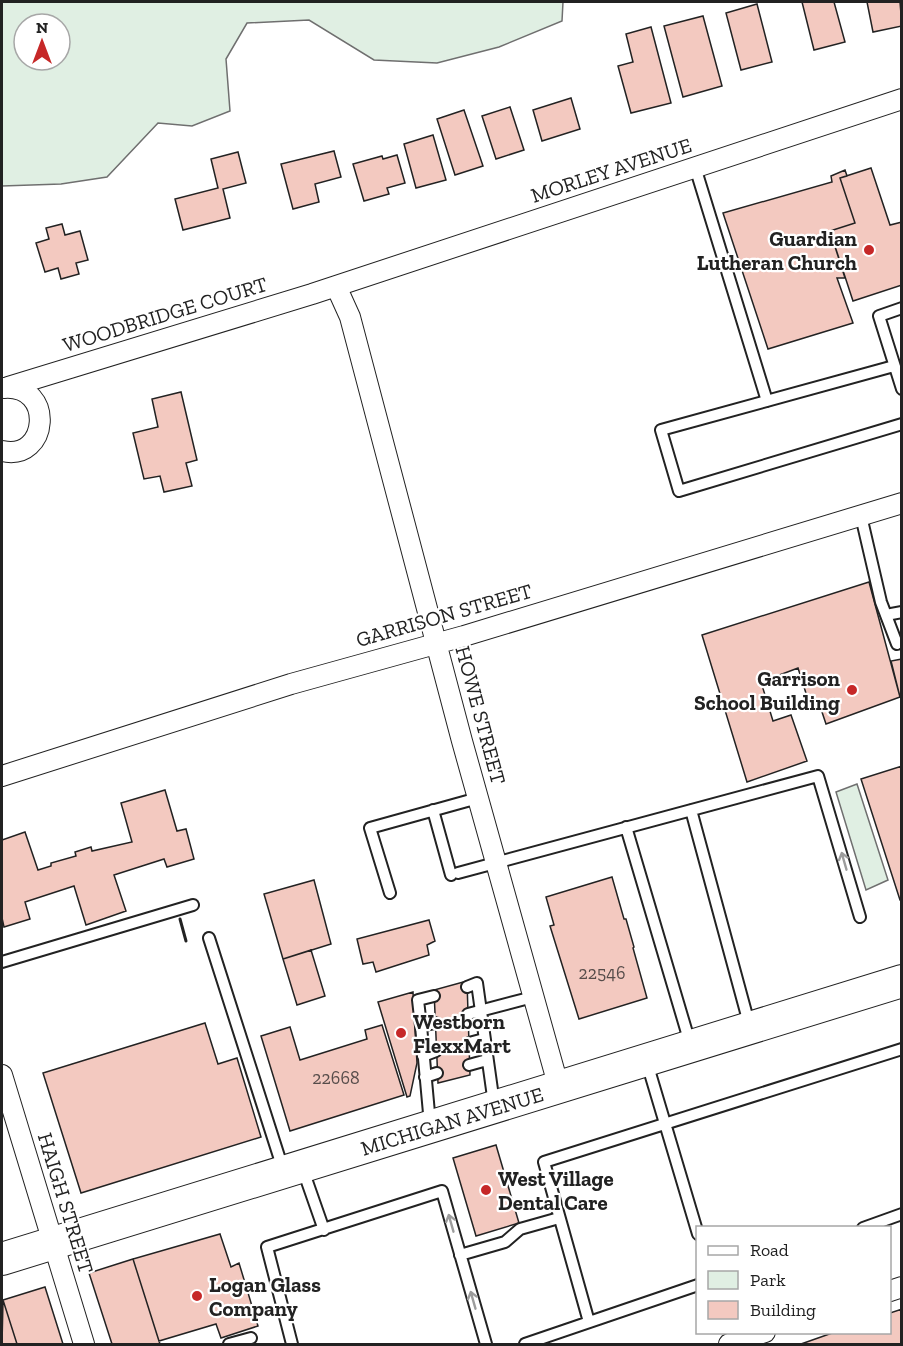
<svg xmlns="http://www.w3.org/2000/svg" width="903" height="1346" font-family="'Zilla Slab',serif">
<rect width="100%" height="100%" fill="#fff"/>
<path fill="#e0efe3" stroke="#6f6f6f" stroke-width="1.5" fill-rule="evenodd" d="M2 2H563L562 21 499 47 437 63 374 60 309 20 247 23 226 59 230 111 192 126 158 123 107 177 61 184 2 186ZM24 24H60V60H24Z
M857 784 888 880 866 890 836 792Z"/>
<path fill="#f3c9c0" stroke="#222" stroke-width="1.5" d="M802 2H834L845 42 814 50Z
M867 2H900L902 26 873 32Z
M757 4 772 62 741 70 726 13Z
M703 16 722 86 683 97 664 26Z
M651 27 671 103 631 113 618 66 633 62 626 34Z
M571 98 580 129 542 141 533 110Z
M510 107 524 150 496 159 482 116Z
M464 110 483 166 455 175 437 119Z
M433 135 446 180 416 188 404 144Z
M334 151 341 177 315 184 319 202 293 209 281 164Z
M238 152 246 183 223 189 230 218 183 230 175 199 218 188 211 159Z
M397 155 405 183 387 188 389 194 364 201 353 164 382 156 383 159Z
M871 168 890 225 902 222V285L853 301 830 231 855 223 840 178Z
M845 170 847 176 840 178 855 223 830 231 845 278H837L853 323 768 349 723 213 832 182 831 176Z
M62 224 65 235 80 231 88 260 76 263 79 274 61 279 58 268 45 272 36 243 49 239 46 228Z
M181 392 197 460 186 463 192 486 164 492 160 476 144 479 133 433 158 427 152 399Z
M869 582 900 697 826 724 820 706 811 709 798 668 761 682 773 721 791 715 807 761 747 782 702 635Z
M902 659V697H900L891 661Z
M902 766V900H900L861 779Z
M165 790 177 831 186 829 194 859 167 867 164 859 114 875 126 911 86 925 74 886 25 902 30 919 4 927 2 918V840L25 832 38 870 51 866V863L76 856 75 852 91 847 92 851 132 842 121 803Z
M612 877 624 919H626L634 947 633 948 647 998 579 1019 550 926 554 925 546 897Z
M314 880 331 944 283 959 264 894Z
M429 920 435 941 427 945 429 955 376 972 373 962 363 964 357 939Z
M311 950 325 996 297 1005 283 959Z
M467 981 470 1075 438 1083 434 990Z
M413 992 417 1063 410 1096 407 1097 378 1002Z
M205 1023 218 1064 237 1058 261 1137 81 1193 43 1073Z
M382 1025 404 1095 290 1131 261 1036 290 1027 300 1060 367 1039 365 1030Z
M496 1145 519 1223 476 1236 453 1158Z
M220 1234 231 1267 239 1263 258 1326 221 1338 216 1324 159 1341 133 1259Z
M133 1259 159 1341 160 1344H112L89 1273Z
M45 1287 63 1344H17L3 1300Z
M3 1300 17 1344H2Z
M902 1309V1344H801L835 1332H890V1313Z"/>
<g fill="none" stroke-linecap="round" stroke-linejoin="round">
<defs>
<path id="lane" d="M695 167 767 401
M902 308 879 316 902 389
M894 366 661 430 679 491 902 424
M861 516 881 602 897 644
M886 615 902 612
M433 810 451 875
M691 810 750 1027
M626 827 690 1043
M458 873 818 776 860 917
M390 893 370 828 478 798
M209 938 283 1169
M2 962 193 905
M467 987 477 983 494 1104
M468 1014 533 997
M421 1026 418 1000 434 996
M469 1043 484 1039
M423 1056 436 1051
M647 1063 698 1234
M469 1065 487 1060
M425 1077 437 1073
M430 1124 421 1026 435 1023
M303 1170 324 1230
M863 1228 902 1214
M460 1255 505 1242 520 1229 559 1218
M589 1322 544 1162 902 1049
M229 1344 251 1338
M292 1344 267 1247 442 1191 486 1344
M525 1344 698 1285"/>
<path id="street" d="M336 286 350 317 462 741 559 1088
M8 387 312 294 902 99
M2 451C49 462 55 384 4 388
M2 776 291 684 464 636 902 503
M2 1075 84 1344
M890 1291 902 1287
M729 1344 765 1332"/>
<path id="primary" d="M2 1259 902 981"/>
</defs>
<use href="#lane" stroke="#222" stroke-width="14"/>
<use href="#street" stroke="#222" stroke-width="22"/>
<use href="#primary" stroke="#222" stroke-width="34"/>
<use href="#lane" stroke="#fff" stroke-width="10"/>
<use href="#street" stroke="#fff" stroke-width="20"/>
<use href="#primary" stroke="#fff" stroke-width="32"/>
<path stroke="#222" stroke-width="3" d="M180 919 186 941"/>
</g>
<defs><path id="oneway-shaft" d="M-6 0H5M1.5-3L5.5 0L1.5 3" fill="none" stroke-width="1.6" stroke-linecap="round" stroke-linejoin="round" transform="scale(1.5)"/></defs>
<g stroke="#9c9c9c">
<use href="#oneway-shaft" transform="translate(844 861) rotate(-106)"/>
<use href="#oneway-shaft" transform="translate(451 1223) rotate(-106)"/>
<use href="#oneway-shaft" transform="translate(473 1300) rotate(-106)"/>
</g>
<g fill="#c62828" stroke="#fff" stroke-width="2">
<circle cx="869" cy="250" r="6"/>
<circle cx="852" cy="690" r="6"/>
<circle cx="401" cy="1033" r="6"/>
<circle cx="486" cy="1190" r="6"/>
<circle cx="197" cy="1296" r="6"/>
</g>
<g text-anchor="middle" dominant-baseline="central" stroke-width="4.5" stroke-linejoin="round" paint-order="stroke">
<g font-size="18" fill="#564c4a">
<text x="602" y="973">22546</text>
<text x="336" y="1078">22668</text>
</g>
<g font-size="21" fill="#222" stroke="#fff">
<text transform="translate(611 170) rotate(-18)">MORLEY AVENUE</text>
<text transform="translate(165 314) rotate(-17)">WOODBRIDGE COURT</text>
<text transform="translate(444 615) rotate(-16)">GARRISON STREET</text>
<text transform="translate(481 715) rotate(75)">HOWE STREET</text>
<text transform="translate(452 1121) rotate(-17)">MICHIGAN AVENUE</text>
<text transform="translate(66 1203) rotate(73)">HAIGH STREET</text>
</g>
<g font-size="21" font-weight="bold" fill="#222" stroke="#fff" text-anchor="start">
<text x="857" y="238" text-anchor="end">Guardian<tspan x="857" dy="24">Lutheran Church</tspan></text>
<text x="840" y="678" text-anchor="end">Garrison<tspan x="840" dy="24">School Building</tspan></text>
<text x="413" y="1021">Westborn<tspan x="413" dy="24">FlexxMart</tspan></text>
<text x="498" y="1178">West Village<tspan x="498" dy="24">Dental Care</tspan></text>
<text x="209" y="1284">Logan Glass<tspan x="209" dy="24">Company</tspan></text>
</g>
</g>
<rect width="903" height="1346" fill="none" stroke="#222222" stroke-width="6"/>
<rect x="696" y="1226" width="195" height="108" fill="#ffffff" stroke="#a7a7a7" stroke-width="1.5"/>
<rect x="708" y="1246" width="30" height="9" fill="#ffffff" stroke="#a7a7a7" stroke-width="1.5"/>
<text x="750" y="1256" font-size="18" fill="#222222">Road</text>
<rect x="708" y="1271" width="30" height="18" fill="#e0efe3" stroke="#a7a7a7" stroke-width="1.5"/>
<text x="750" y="1286" font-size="18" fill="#222222">Park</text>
<rect x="708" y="1301" width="30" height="18" fill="#f3c9c0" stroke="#a7a7a7" stroke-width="1.5"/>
<text x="750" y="1316" font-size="18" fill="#222222">Building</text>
<g transform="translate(42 42)"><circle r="28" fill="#ffffff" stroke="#a7a7a7" stroke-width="1.5"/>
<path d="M0-4.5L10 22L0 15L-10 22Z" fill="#c62828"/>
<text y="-9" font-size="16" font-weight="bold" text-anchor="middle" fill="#222222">N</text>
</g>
</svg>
